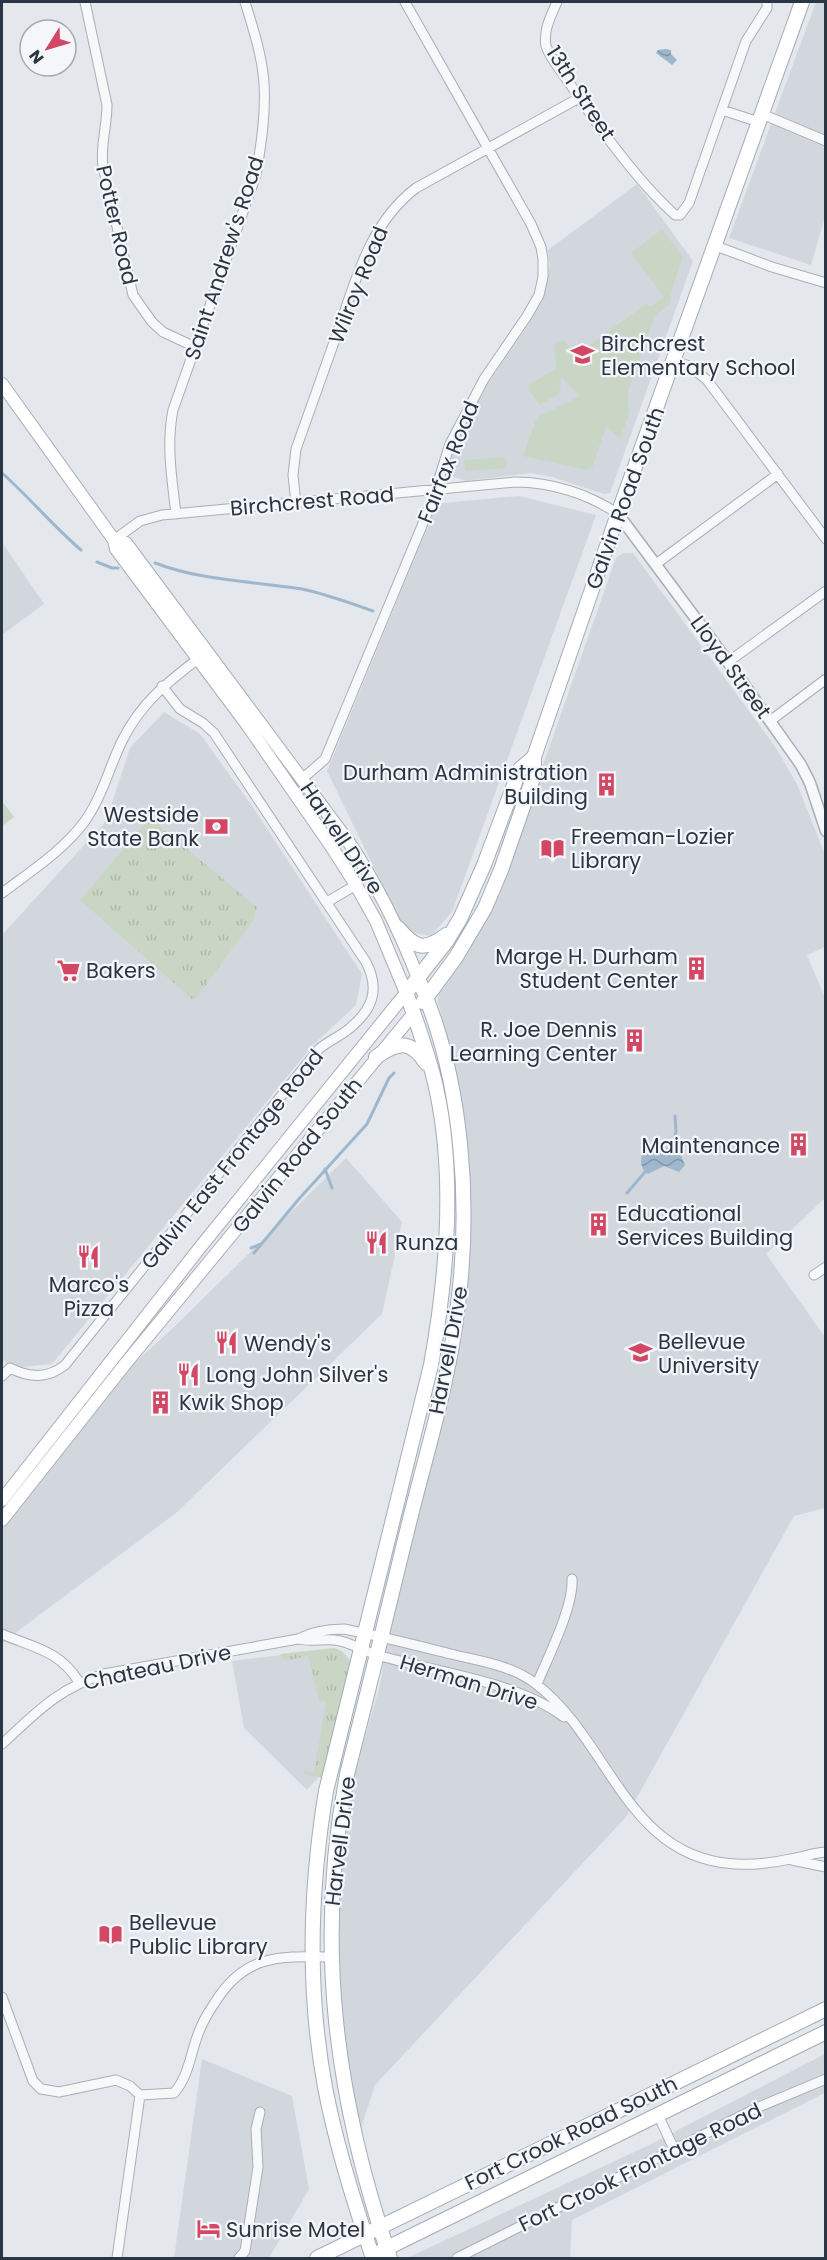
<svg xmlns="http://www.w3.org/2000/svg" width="827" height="2260" font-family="Poppins,sans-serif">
<defs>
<pattern id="grass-tufts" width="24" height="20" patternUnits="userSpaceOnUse" patternTransform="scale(1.5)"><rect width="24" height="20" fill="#cad6c5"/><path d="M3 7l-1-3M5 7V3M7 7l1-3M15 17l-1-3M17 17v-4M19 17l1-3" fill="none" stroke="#aeb8ab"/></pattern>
<pattern id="water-waves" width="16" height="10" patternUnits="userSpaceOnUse" patternTransform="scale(1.5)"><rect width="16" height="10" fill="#9fb7cc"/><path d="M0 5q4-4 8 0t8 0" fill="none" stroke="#8296a7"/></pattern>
</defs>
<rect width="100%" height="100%" fill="#e4e7ec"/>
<path fill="#d2d7de" d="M816 2H825V217L811 265 729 238Z
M637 184 693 261 610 493 604 494 552 477 531 473 466 481 454 477 449 469V463L454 447 486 386 532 319 545 292 550 266 548 250Z
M519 496 596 515 452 912 431 936 405 931 327 771 435 509 443 503Z
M2 542 44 604 2 635Z
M623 553H633L774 745 797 784 825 855V947L807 955 825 998V1198L766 1254 825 1337V1508L794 1516 626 1817 375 2085 359 2134 348 2086 336 1958 341 1845 352 1782 380 1685 393 1608 452 1370 465 1156 460 1088 438 1002 439 993 485 922 525 816 616 558Z
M164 712 200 734 250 803 362 974 356 1005 313 1045 52 1364 10 1368 2 1358V935L106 821 130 748Z
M346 1158 402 1222 382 1314 176 1513 2 1643V1518L71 1421 172 1329Z
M323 1650 338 1694 325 1770 307 1790 244 1728 232 1661Z
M825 2054V2093L572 2220 570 2258H407L647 2146Z
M202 2059 292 2096 309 2189 269 2258H174Z"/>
<path fill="url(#grass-tufts)" d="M150 818 257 907 253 921 194 1001 80 900Z
M333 1648C343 1650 346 1654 351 1663L324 1778 304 1774V1771L314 1772 326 1702 319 1701 308 1656 284 1661 280 1654Z"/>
<path fill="#cad6c5" d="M662 229 683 257 673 286 669 305 658 314 652 323 627 395 630 411 620 439 606 426 593 466 586 470 523 456 537 417 580 396 562 378 559 394 540 405 530 392 529 384 556 369 554 345 564 340 570 347 576 344 582 351 647 303 650 307 664 297 631 253Z
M506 457 507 468 465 471 464 460Z
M2 801 14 817 2 826Z"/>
<path fill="url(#water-waves)" d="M665 49 671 50V54L677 60 672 65 656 53 658 50Z
M673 1146H677L685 1165 679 1172 664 1166 648 1174C639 1168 640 1158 644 1150H661Z"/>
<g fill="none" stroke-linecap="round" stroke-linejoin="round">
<path stroke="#9fb7cc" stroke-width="3" d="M2 473C29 497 53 526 81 550
M97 562 112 568H118
M155 563C202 581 252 581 302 589 326 594 350 603 373 611
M673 1146 676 1131 675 1116
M325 1169 332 1188
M627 1193 645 1172
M251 1248 261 1244
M254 1253 298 1200 367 1124 389 1078 394 1073"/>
<defs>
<path id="minor" d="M85 2 107 105C107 127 100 146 103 167L133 295 152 322 163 332 195 347
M557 2C551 16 543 30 546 46 550 58 560 70 568 81 597 125 635 179 675 215H680L689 203 746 41 767 8V2
M722 110 759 122
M762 114 826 141
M716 246 772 267 826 283
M674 360 691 367 707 380 826 539
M296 504 293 475 296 449C310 410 324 371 338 331 356 279 370 223 416 188L579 98
M176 514C172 479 166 445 173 410L256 175C261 145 266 114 264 83 262 55 253 28 245 2
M114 540 140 521 162 515 515 482C551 482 589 494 618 514
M656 564 778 474
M728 662 826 591
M770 721 826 679
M302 779 325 759 431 504 450 444 484 379 527 316 539 295 543 277V259L541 247 531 224 405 2
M2 893C31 871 63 851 85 821 102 797 109 768 122 741 142 701 168 682 203 655
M327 902 356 885
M814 1275 826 1267
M2 1376 10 1368C30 1378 47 1379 65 1365L319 1049C328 1041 341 1036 350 1028 373 1009 380 989 366 962L214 733 203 723 180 709 162 686
M2 1634C34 1648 59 1650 79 1682
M298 1639C311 1642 321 1639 334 1640 349 1641 363 1651 377 1655 435 1672 516 1681 564 1717
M537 1684C548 1657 574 1606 572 1579
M2 1744C36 1713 57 1689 104 1674L298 1639C313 1631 327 1629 344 1629 380 1636 415 1645 451 1654 479 1661 512 1665 536 1684 610 1740 626 1858 735 1864 752 1865 773 1863 790 1859 802 1857 813 1853 826 1852
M792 1860 826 1867
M2 1997 33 2081 41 2089 59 2092 116 2080 130 2086 140 2095 174 2093C188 2077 190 2057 197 2037 201 2025 207 2014 214 2004 244 1954 279 1956 331 1957
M658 2115 674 2149
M117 2258 140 2095
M239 2258 245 2251 258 2167 256 2129 260 2112
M457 2258 759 2107 826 2079"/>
<path id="tertiary" d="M618 514 728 662 801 765 810 783 826 831"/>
<path id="secondary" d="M2 384 114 540 116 549 248 726 329 843 356 885 376 921 406 993 202 1245 2 1500
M114 540 126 543 348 841C377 884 399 929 418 978
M2 1520 126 1363 414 1013"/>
<path id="primary" d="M398 928C415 948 424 952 446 935
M423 1002 456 957 485 908 501 870 534 775V757L618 514 802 2
M376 1057C398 1042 410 1039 426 1063
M381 2251 826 2032
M317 2258 826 2009
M373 2258C354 2203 336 2145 325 2087 307 1990 310 1888 326 1791L431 1365C448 1271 457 1164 432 1071 424 1044 416 1018 406 993L446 942 460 919 484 865 520 769 534 757
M390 2258C335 2097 314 1939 348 1770 370 1685 390 1600 411 1515 427 1451 447 1386 456 1320 472 1209 464 1081 418 978"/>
</defs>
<use href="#minor" stroke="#a9aeb7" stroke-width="11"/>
<use href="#tertiary" stroke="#a9aeb7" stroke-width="13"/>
<use href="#secondary" stroke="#a9aeb7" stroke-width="14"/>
<use href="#primary" stroke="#a3acb8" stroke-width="16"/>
<use href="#minor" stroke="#f7f8fa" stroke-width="9"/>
<use href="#tertiary" stroke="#f7f8fa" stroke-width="10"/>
<use href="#secondary" stroke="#fff" stroke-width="12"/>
<use href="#primary" stroke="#fff" stroke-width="14"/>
</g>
<defs>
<symbol id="school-bare" viewBox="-9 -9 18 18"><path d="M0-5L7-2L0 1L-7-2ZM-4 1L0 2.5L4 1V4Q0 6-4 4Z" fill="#d24864" stroke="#f4f6f9" stroke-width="2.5" paint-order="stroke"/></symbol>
<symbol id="building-bare" viewBox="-9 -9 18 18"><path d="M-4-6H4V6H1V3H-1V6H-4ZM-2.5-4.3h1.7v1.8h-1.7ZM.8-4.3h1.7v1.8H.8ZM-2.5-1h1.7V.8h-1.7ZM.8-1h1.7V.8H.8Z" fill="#d24864" stroke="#f4f6f9" stroke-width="2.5" paint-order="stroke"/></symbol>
<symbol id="bank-bare" viewBox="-9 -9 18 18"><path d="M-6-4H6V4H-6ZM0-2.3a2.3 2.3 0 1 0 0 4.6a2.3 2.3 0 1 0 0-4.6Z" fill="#d24864" stroke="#f4f6f9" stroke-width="2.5" paint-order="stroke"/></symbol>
<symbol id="library-bare" viewBox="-9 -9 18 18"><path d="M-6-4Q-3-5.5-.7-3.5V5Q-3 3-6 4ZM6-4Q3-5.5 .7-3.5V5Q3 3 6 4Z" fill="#d24864" stroke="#f4f6f9" stroke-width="2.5" paint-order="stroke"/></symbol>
<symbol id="supermarket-bare" viewBox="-9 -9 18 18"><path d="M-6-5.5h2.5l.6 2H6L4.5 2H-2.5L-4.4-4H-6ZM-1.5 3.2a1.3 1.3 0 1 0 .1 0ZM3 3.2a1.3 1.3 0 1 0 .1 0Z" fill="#d24864" stroke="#f4f6f9" stroke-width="2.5" paint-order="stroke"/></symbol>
<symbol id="restaurant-bare" viewBox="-9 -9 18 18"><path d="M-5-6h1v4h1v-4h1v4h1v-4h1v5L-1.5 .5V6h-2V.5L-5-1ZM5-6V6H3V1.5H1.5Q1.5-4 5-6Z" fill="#d24864" stroke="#f4f6f9" stroke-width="2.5" paint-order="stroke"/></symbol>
<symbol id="university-bare" viewBox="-9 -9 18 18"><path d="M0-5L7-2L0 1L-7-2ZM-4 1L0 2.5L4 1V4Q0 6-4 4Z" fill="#d24864" stroke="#f4f6f9" stroke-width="2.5" paint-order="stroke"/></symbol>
<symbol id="hotel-bare" viewBox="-9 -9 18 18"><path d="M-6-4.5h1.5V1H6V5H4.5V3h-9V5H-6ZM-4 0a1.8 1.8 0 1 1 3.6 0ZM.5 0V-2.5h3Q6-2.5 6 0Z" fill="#d24864" stroke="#f4f6f9" stroke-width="2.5" paint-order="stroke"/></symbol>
</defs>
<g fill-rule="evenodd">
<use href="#school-bare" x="566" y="338" width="33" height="33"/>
<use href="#building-bare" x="590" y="768" width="33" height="33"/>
<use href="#bank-bare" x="200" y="810" width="33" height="33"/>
<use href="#library-bare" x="536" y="832" width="33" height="33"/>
<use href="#building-bare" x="680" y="952" width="33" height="33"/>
<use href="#supermarket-bare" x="52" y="954" width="33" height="33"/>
<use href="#building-bare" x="618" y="1024" width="33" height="33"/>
<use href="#building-bare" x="782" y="1128" width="33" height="33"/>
<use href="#building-bare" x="582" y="1208" width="33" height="33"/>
<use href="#restaurant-bare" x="360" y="1226" width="33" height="33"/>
<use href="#restaurant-bare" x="72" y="1240" width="33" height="33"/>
<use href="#restaurant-bare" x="210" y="1326" width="33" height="33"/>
<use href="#university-bare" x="624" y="1336" width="33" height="33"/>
<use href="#restaurant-bare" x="172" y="1358" width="33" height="33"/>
<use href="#building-bare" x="144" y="1386" width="33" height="33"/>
<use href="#library-bare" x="94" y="1918" width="33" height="33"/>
<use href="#hotel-bare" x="192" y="2212" width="33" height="33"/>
</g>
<g text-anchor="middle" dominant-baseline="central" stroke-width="4.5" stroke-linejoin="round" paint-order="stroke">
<g font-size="21" fill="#2b3645" stroke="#f4f6f9">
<text transform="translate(581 93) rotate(57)">13th Street</text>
<text transform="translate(117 225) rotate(77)">Potter Road</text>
<text transform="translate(224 258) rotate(-72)">Saint Andrew's Road</text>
<text transform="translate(358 285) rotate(-68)">Wilroy Road</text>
<text transform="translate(448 462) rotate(-68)">Fairfax Road</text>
<text transform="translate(625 498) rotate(-70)">Galvin Road South</text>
<text transform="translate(312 501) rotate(-5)">Birchcrest Road</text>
<text transform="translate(731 667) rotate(54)">Lloyd Street</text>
<text transform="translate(342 838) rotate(56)">Harvell Drive</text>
<text transform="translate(297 1155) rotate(-51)">Galvin Road South</text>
<text transform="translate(232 1159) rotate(-51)">Galvin East Frontage Road</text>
<text transform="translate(448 1350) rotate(-79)">Harvell Drive</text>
<text transform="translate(157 1667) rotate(-12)">Chateau Drive</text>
<text transform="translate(469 1682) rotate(17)">Herman Drive</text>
<text transform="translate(340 1841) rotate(-83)">Harvell Drive</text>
<text transform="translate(571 2133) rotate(-26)">Fort Crook Road South</text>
<text transform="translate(640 2167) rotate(-26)">Fort Crook Frontage Road</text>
</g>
<g font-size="21" fill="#2b3645" stroke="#f4f6f9" text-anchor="start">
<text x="601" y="343">Birchcrest<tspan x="601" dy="24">Elementary School</tspan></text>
<text x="588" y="772" text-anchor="end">Durham Administration<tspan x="588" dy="24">Building</tspan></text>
<text x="199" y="814" text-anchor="end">Westside<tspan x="199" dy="24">State Bank</tspan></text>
<text x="571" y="836">Freeman-Lozier<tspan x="571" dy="24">Library</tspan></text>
<text x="678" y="956" text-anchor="end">Marge H. Durham<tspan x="678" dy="24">Student Center</tspan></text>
<text x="86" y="970">Bakers</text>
<text x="617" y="1029" text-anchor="end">R. Joe Dennis<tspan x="617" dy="24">Learning Center</tspan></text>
<text x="780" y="1145" text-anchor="end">Maintenance</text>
<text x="617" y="1213">Educational<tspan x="617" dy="24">Services Building</tspan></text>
<text x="395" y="1242">Runza</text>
<text x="89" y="1284" text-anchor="middle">Marco's<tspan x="89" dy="24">Pizza</tspan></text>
<text x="658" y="1341">Bellevue<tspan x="658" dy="24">University</tspan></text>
<text x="244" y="1343">Wendy's</text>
<text x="206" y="1374">Long John Silver's</text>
<text x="179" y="1402">Kwik Shop</text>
<text x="129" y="1922">Bellevue<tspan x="129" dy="24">Public Library</tspan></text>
<text x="226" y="2229">Sunrise Motel</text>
</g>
</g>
<rect width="827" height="2260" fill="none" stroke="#2b3645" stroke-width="6"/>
<g transform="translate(48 48) rotate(233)"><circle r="28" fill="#f4f6f9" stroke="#a4a9b1" stroke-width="1.5"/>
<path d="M0-4.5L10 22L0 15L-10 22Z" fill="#d24864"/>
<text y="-9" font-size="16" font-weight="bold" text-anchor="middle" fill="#2b3645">N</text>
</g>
</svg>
